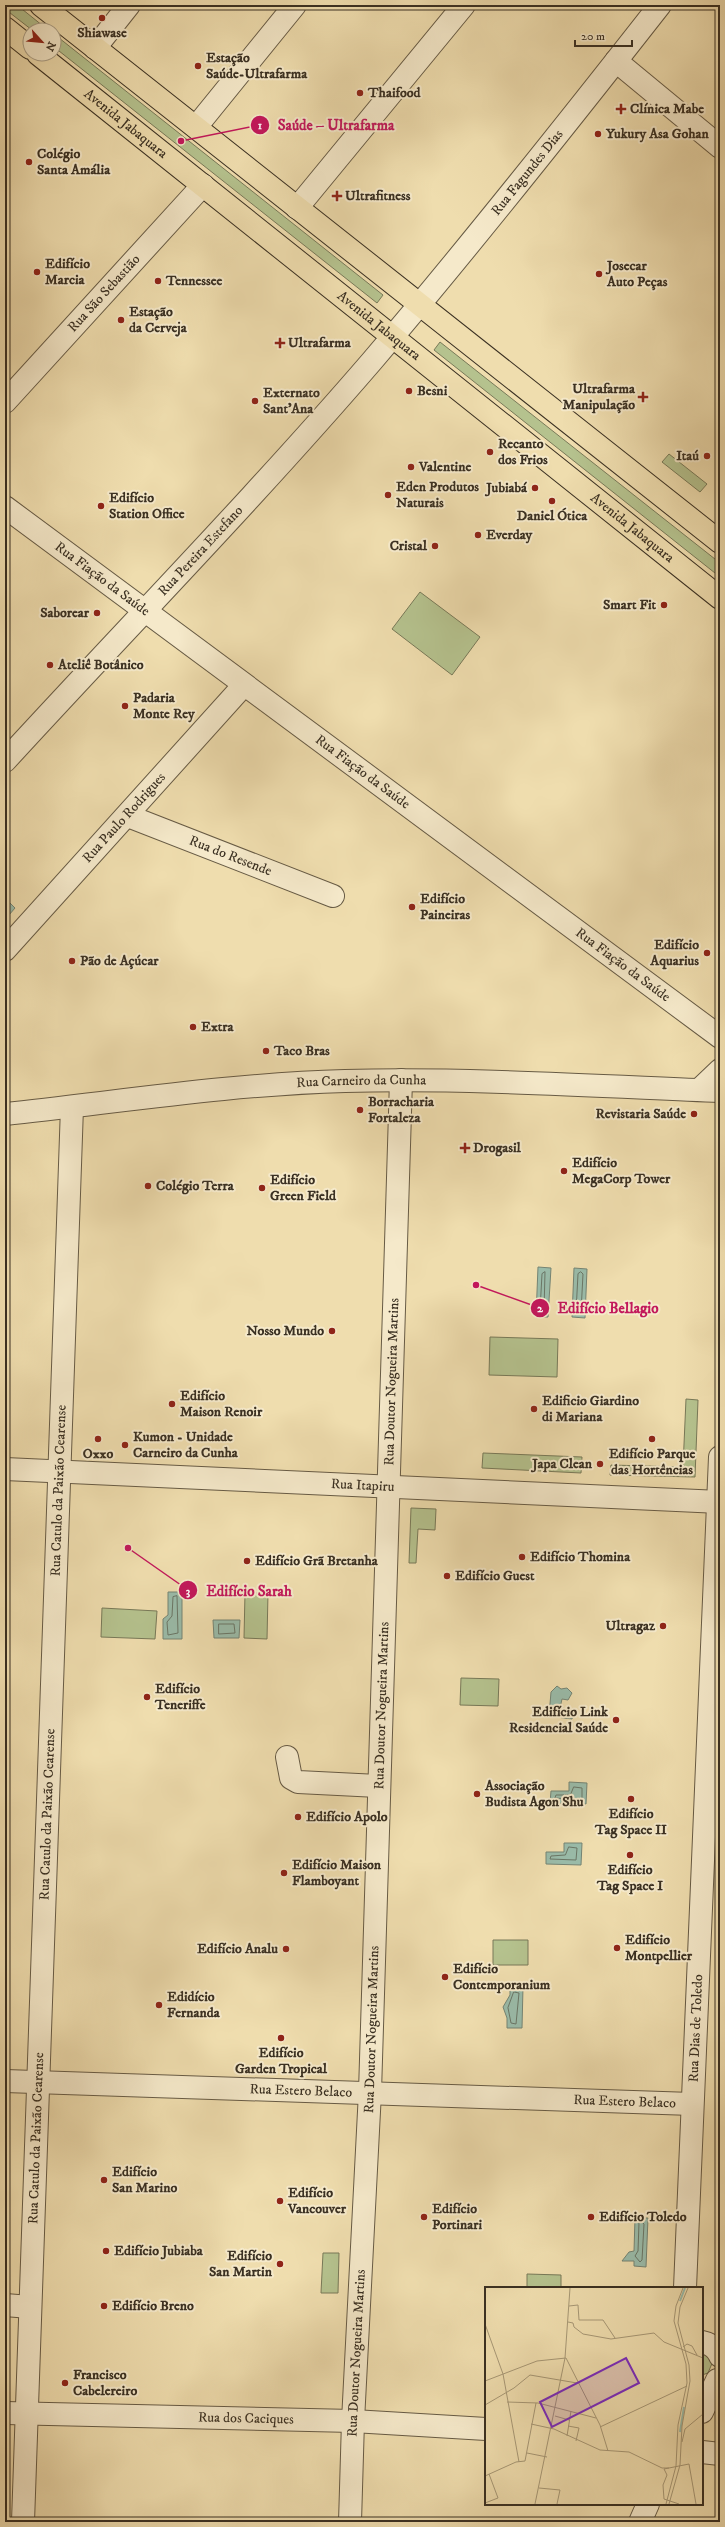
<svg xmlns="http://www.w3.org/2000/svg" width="725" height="2527" font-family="'IM FELL DW Pica',serif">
<rect width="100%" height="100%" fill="#efddae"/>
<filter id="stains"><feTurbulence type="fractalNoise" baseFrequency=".005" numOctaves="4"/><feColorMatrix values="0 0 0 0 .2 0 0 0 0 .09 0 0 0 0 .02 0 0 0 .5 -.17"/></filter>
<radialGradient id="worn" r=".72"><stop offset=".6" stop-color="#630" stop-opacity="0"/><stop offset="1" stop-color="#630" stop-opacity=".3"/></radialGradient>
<path fill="#b5c28e" stroke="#787958" d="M5 5H17L48 30H32L5 9Z
M54 34 383 295 377 303 54 47Z
M440 342 720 563V577L434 350Z
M669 454 707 484 700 492 662 462Z
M420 592 480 637 452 675 392 629Z
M490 1337 558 1339 557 1377 489 1375Z
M686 1399 698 1400 695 1477 610 1475 611 1465 683 1467Z
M483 1453 582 1457 581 1473 482 1468Z
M411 1508 436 1509 435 1530 418 1529 416 1563H409Z
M245 1593H268L267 1639 244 1638Z
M102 1608 157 1611 155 1639 101 1637Z
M461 1678 499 1679 498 1706 460 1705Z
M493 1940H528V1965H493Z
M323 2253H339L338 2293H321Z
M527 2274 561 2275V2288H527Z
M702 2349 713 2361 708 2373 702 2375Z"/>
<path fill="#9abcaa" stroke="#748474" d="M5 898 15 908 9 915 5 911Z
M538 1267 551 1268 548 1317H536Z
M574 1268 587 1269 585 1318 572 1317Z
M168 1592H182V1639H163V1619L168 1615Z
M213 1620H240L239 1638H214Z
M557 1686 561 1689 567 1688 572 1693 568 1700 562 1699 560 1708 570 1709 574 1714 572 1719 549 1716 551 1692Z
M569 1782 587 1783 586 1804 550 1803 551 1791H569Z
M564 1843H582L581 1865 546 1864V1852H564Z
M510 1987H523L522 2028H507V2018L503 2007 510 1995Z
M635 2218H648L646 2267 634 2266V2261H622L629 2252 634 2251Z"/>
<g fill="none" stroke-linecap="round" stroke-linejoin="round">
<path stroke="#6a7666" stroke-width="1" d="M545 1272 544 1311 542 1313 540 1311 542 1274Z
M581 1272 583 1274 581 1312 578 1314 576 1312 578 1274Z
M177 1596 178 1633 168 1635 167 1622 172 1616 173 1597Z
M219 1624H234L235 1633 219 1634Z
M574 1787 582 1788V1800L555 1798 556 1795H570Z
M569 1847 577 1848 576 1860 550 1859 551 1856 565 1855Z
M514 1992 519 1993 516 2024 511 2023 508 2008Z
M642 2222 644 2224 642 2260 640 2262 635 2256 638 2251 639 2223Z"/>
<defs>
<g id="minor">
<path d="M95 48 129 5"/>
<path d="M616 61 720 147"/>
<path d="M196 127 295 5"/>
<path d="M297 208 464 5"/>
<path id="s1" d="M5 402 203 185"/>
<path id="s2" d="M5 507 720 1037"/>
<path id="s3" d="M5 761C127 628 254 498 372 361 471 245 566 125 660 5"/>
<path id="s4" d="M128 816 333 896"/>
<path id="s5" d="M5 950 243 686"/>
<path d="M699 1090 720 1070"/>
<path id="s6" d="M5 1114C118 1102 232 1084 345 1081 469 1078 597 1086 720 1091"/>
<path id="s7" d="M5 1469 720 1502"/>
<path d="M287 1757 291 1778 298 1782 378 1786"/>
<path id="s8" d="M5 2081 692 2104"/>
<path id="s9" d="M685 2288 720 1457"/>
<path d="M5 2305 30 2307"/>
<path d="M702 2342C711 2344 717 2348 720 2356"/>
<path d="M702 2412 717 2380"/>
<path id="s10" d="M5 2413 353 2421 486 2429"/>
<path d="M702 2452 720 2454"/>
<path id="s11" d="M23 2522 72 1107"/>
<path id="s12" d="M350 2522 353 2421 370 2092 401 1080"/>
<path d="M640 2522 648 2504"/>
</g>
<g id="major">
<path d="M41 5 720 542"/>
<path d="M5 28 30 48"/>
<path id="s13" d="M38 54 720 598"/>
</g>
</defs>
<use href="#minor" stroke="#675b45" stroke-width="24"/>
<use href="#major" stroke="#3a3022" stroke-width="24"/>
<use href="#minor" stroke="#f5e9ca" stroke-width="22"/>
<use href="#major" stroke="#efddae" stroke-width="22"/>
</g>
<g fill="#8f2418" stroke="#f5e9ca" stroke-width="1.5">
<circle cx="102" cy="18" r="4"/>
<circle cx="198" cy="66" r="4"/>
<circle cx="360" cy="93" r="4"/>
<path d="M619 103h4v4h4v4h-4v4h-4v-4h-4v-4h4z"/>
<circle cx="598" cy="134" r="4"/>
<circle cx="29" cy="162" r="4"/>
<path d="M335 190h4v4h4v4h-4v4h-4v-4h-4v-4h4z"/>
<circle cx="37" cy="272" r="4"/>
<circle cx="599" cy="274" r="4"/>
<circle cx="158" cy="281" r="4"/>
<circle cx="121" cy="320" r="4"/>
<path d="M278 337h4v4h4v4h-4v4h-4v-4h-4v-4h4z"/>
<circle cx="409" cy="391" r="4"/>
<path d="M641 391h4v4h4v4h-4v4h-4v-4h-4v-4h4z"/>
<circle cx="255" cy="401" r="4"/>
<circle cx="490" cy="452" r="4"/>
<circle cx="707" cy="456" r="4"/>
<circle cx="411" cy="467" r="4"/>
<circle cx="535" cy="488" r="4"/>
<circle cx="388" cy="495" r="4"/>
<circle cx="552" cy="501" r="4"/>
<circle cx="101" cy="506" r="4"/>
<circle cx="478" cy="535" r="4"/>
<circle cx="435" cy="546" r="4"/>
<circle cx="664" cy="605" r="4"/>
<circle cx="97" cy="613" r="4"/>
<circle cx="50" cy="665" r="4"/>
<circle cx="125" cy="706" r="4"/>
<circle cx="412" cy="907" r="4"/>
<circle cx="707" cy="953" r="4"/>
<circle cx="72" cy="961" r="4"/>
<circle cx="193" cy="1027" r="4"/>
<circle cx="266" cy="1051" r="4"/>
<circle cx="360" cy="1110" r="4"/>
<circle cx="694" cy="1114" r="4"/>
<path d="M463 1142h4v4h4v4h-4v4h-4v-4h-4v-4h4z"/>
<circle cx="564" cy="1171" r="4"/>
<circle cx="148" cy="1186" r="4"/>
<circle cx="262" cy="1188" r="4"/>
<circle cx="332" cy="1331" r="4"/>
<circle cx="172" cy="1404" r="4"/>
<circle cx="534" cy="1409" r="4"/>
<circle cx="98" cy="1439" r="4"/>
<circle cx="652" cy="1439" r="4"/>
<circle cx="125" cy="1445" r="4"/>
<circle cx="600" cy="1464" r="4"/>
<circle cx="522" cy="1557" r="4"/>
<circle cx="247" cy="1561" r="4"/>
<circle cx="447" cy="1576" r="4"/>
<circle cx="663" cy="1626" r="4"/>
<circle cx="147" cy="1697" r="4"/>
<circle cx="616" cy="1720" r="4"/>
<circle cx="477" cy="1794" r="4"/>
<circle cx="631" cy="1799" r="4"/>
<circle cx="298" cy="1817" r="4"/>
<circle cx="630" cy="1855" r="4"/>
<circle cx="284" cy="1873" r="4"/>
<circle cx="617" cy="1948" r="4"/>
<circle cx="286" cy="1949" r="4"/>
<circle cx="445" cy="1977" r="4"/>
<circle cx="159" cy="2005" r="4"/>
<circle cx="281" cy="2038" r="4"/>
<circle cx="104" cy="2180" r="4"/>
<circle cx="280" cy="2201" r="4"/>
<circle cx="424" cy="2217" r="4"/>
<circle cx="591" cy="2217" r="4"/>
<circle cx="106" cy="2251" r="4"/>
<circle cx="280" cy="2264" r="4"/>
<circle cx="104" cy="2306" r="4"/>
<circle cx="65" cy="2383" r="4"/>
</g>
<g text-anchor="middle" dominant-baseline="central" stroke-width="4" stroke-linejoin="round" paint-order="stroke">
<g font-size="14" font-weight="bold" fill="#3a3022" stroke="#f5e9ca" text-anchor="start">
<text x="102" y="33" text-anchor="middle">Shiawase</text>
<text x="206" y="58">Estação<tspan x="206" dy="16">Saúde-Ultrafarma</tspan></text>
<text x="368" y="93">Thaifood</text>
<text x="630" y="109">Clínica Mabe</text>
<text x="606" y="134">Yukury Asa Gohan</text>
<text x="37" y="154">Colégio<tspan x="37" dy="16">Santa Amália</tspan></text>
<text x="345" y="196">Ultrafitness</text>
<text x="45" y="264">Edifício<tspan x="45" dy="16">Marcia</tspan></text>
<text x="607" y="266">Josecar<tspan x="607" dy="16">Auto Peças</tspan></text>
<text x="166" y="281">Tennessee</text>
<text x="129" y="312">Estação<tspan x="129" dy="16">da Cerveja</tspan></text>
<text x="288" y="343">Ultrafarma</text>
<text x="635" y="389" text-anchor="end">Ultrafarma<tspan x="635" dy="16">Manipulação</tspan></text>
<text x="417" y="391">Besni</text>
<text x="263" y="393">Externato<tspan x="263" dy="16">Sant'Ana</tspan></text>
<text x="498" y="444">Recanto<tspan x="498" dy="16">dos Frios</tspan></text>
<text x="699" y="456" text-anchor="end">Itaú</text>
<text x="419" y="467">Valentine</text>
<text x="396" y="487">Eden Produtos<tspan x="396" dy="16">Naturais</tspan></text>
<text x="527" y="488" text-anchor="end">Jubiabá</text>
<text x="109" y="498">Edifício<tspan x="109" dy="16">Station Office</tspan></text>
<text x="552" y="516" text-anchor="middle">Daniel Ótica</text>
<text x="486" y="535">Everday</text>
<text x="427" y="546" text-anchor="end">Cristal</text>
<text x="656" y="605" text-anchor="end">Smart Fit</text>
<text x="89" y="613" text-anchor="end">Saborear</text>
<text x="58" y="665">Ateliê Botânico</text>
<text x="133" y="698">Padaria<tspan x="133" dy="16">Monte Rey</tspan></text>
<text x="420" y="899">Edifício<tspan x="420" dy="16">Paineiras</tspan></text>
<text x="699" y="945" text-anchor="end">Edifício<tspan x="699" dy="16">Aquarius</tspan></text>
<text x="80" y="961">Pão de Açúcar</text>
<text x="201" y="1027">Extra</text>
<text x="274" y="1051">Taco Bras</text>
<text x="368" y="1102">Borracharia<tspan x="368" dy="16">Fortaleza</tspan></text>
<text x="686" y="1114" text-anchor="end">Revistaria Saúde</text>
<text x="473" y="1148">Drogasil</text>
<text x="572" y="1163">Edifício<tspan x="572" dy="16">MegaCorp Tower</tspan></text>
<text x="270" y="1180">Edifício<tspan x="270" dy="16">Green Field</tspan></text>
<text x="156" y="1186">Colégio Terra</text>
<text x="324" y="1331" text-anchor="end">Nosso Mundo</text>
<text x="180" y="1396">Edifício<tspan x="180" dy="16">Maison Renoir</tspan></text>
<text x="542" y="1401">Edificio Giardino<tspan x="542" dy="16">di Mariana</tspan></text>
<text x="133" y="1437">Kumon - Unidade<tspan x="133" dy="16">Carneiro da Cunha</tspan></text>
<text x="98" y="1454" text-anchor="middle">Oxxo</text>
<text x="652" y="1454" text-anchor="middle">Edifício Parque<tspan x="652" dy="16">das Hortências</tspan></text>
<text x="592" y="1464" text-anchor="end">Japa Clean</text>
<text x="530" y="1557">Edifício Thomina</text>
<text x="255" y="1561">Edifício Grã Bretanha</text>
<text x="455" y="1576">Edifício Guest</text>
<text x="655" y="1626" text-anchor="end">Ultragaz</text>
<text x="155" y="1689">Edifício<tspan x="155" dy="16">Teneriffe</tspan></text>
<text x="608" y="1712" text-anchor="end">Edifício Link<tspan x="608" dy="16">Residencial Saúde</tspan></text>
<text x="485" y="1786">Associação<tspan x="485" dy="16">Budista Agon Shu</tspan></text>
<text x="631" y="1814" text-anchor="middle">Edifício<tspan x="631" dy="16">Tag Space II</tspan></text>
<text x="306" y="1817">Edifício Apolo</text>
<text x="292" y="1865">Edifício Maison<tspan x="292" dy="16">Flamboyant</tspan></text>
<text x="630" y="1870" text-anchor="middle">Edifício<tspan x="630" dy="16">Tag Space I</tspan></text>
<text x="625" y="1940">Edifício<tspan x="625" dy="16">Montpellier</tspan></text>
<text x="278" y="1949" text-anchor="end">Edifício Analu</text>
<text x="453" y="1969">Edifício<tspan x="453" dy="16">Contemporanium</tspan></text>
<text x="167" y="1997">Edidício<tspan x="167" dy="16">Fernanda</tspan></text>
<text x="281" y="2053" text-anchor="middle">Edifício<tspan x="281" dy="16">Garden Tropical</tspan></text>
<text x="112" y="2172">Edifício<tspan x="112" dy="16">San Marino</tspan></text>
<text x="288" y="2193">Edifício<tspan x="288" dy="16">Vancouver</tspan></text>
<text x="432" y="2209">Edifício<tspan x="432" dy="16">Portinari</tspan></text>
<text x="599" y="2217">Edifício Toledo</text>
<text x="114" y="2251">Edifício Jubiaba</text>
<text x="272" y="2256" text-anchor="end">Edifício<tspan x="272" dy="16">San Martin</tspan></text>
<text x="112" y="2306">Edifício Breno</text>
<text x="73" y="2375">Francisco<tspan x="73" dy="16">Cabelereiro</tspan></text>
</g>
<g font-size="14" fill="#3a3022" stroke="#f5e9ca">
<text stroke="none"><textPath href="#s13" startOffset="112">Avenida Jabaquara</textPath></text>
<text stroke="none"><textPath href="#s3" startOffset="787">Rua Fagundes Dias</textPath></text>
<text stroke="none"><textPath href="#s1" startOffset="147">Rua São Sebastião</textPath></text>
<text stroke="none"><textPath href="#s13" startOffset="436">Avenida Jabaquara</textPath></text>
<text stroke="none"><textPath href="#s13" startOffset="760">Avenida Jabaquara</textPath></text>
<text stroke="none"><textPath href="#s3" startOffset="287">Rua Pereira Estefano</textPath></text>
<text stroke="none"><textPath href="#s2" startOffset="121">Rua Fiação da Saúde</textPath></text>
<text stroke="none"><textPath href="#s2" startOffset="445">Rua Fiação da Saúde</textPath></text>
<text stroke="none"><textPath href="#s5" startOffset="178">Rua Paulo Rodrigues</textPath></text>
<text stroke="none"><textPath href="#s4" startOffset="110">Rua do Resende</textPath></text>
<text stroke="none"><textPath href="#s2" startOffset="769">Rua Fiação da Saúde</textPath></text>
<text stroke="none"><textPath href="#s6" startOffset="358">Rua Carneiro da Cunha</textPath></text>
<text stroke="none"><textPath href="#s12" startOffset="1141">Rua Doutor Nogueira Martins</textPath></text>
<text stroke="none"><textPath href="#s7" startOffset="358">Rua Itapiru</textPath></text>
<text stroke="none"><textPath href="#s11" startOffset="1032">Rua Catulo da Paixão Cearense</textPath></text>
<text stroke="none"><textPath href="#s12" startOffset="817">Rua Doutor Nogueira Martins</textPath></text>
<text stroke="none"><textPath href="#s11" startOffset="708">Rua Catulo da Paixão Cearense</textPath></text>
<text stroke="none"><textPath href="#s9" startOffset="260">Rua Dias de Toledo</textPath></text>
<text stroke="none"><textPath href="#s12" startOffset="493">Rua Doutor Nogueira Martins</textPath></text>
<text stroke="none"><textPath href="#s8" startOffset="296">Rua Estero Belaco</textPath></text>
<text stroke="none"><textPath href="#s8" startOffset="620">Rua Estero Belaco</textPath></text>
<text stroke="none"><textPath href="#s11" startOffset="384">Rua Catulo da Paixão Cearense</textPath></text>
<text stroke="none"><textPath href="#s12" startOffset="169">Rua Doutor Nogueira Martins</textPath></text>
<text stroke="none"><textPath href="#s10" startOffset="241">Rua dos Caciques</textPath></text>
</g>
</g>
<g transform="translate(485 2287)">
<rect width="218" height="218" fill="#efddae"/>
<path fill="none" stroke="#9abcaa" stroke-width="2" d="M195 14 200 1M195 145 199 120"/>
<path fill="none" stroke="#a79876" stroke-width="1" d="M84 19 93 18 94 33H118L130 51M83 35 88 36 89 40 98 47 126 52 169 46 179 55 218 71M0 37 18 87 34 175M198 60 202 57 207 59 212 68M0 94 52 74 81 71 115 138 123 164M22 115 53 116 111 131M0 118 29 101 45 88 92 96M70 129 84 133M46 137 69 142 115 163 144 165 177 181H184M83 139 94 141 91 154M115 140 202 99M82 149 86 124M197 155 200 142 218 127M42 166 62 170M0 189 31 175 40 174 51 116M54 201 75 203 72 217M0 216 13 211 4 187M50 217 80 71 85 1M181 217 191 179 193 138 202 96 201 77 189 34 191 19 198 1M184 217 195 178 197 139 205 94 204 78 193 36 195 20 203 1M194 217 179 212 178 198 182 188 179 182 204 177 211 217"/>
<path fill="#7b2cbf" fill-opacity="0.15" stroke="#7b2cbf" stroke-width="2" d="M141 71 154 96 67 140 55 115Z"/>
<rect width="218" height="218" fill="none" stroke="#3a3022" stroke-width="2"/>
</g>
<path fill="none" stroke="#c2185b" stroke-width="1.5" d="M181 141L260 125M476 1285L540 1308M128 1548L188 1590"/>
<g fill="#c2185b" stroke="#f5e9ca" stroke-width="1.5">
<circle cx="181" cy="141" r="4"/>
<circle cx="476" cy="1285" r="4"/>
<circle cx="128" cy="1548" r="4"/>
<circle cx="260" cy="125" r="10"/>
<circle cx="540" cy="1308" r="10"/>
<circle cx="188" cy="1590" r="10"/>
</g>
<g font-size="12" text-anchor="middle" font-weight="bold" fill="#fff">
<text x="260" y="129">1</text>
<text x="540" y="1312">2</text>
<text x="188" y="1595">3</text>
</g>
<g font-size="15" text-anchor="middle" font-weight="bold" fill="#c2185b" stroke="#f5e9ca" stroke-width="4" stroke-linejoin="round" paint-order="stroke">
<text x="336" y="130">Saúde – Ultrafarma</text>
<text x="608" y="1313">Edifício Bellagio</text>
<text x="249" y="1596">Edifício Sarah</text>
</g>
<rect width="725" height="2527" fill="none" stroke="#efddae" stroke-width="20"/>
<rect x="6" y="6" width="713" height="2515" fill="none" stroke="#3a3022" stroke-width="2"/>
<rect x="10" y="10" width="705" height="2507" fill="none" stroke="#3a3022"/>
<g transform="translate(42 42) rotate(117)"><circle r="19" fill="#f5e9ca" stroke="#aa9f87"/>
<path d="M0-3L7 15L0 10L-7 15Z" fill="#8f2418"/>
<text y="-6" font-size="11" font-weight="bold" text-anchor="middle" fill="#3a3022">N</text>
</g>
<path d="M575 40v6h57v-6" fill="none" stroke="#3a3022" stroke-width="2"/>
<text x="581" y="40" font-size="12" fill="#3a3022" stroke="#f5e9ca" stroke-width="3" paint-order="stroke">20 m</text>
<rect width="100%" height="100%" filter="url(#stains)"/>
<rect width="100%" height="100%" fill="url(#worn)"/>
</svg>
